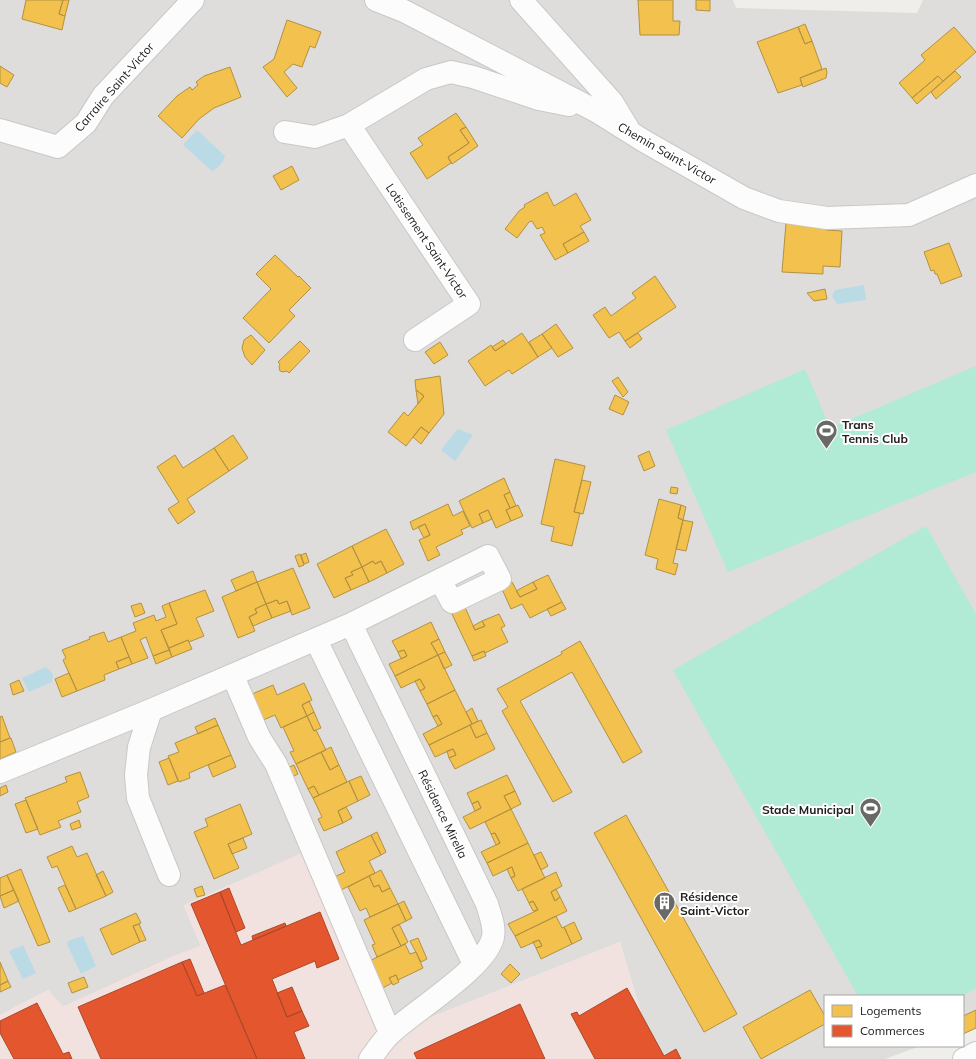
<svg xmlns="http://www.w3.org/2000/svg" width="976" height="1059" font-family="Mulish,sans-serif">
<rect width="100%" height="100%" fill="#efeeea"/>
<path fill="#dedddb" d="M0 0H733L736 8 917 13 923 0H976V1025L963 1030V996H825V1046H920L885 1059H655L620 942 399 1030 184 906 201 946 174 956 63 1007 48 990 0 1015Z"/>
<path fill="#f2e2df" d="M311 849 399 1030 620 942 655 1059H0V1015L48 990 63 1007 174 956 201 946 184 905Z"/>
<path fill="#b1ead5" d="M976 366V472L728 572 666 430 805 369 830 428Z
M926 526 976 614V988L962 996H858L673 670Z"/>
<path fill="#badae5" d="M197 130 225 156C224 161 217 169 212 171L183 145Z
M864 285 866 300 837 304 832 296 835 290Z
M458 429 473 435 455 461 441 450Z
M46 667 53 674 52 682 29 692 22 678Z
M83 936 96 966 81 974 67 944 68 941Z
M23 945 36 973 23 979 9 951Z"/>
<path fill="#f2c14e" stroke="#b39140" d="M26 0H63L59 14 65 16 62 30 22 19Z
M63 0H69L65 16 59 14Z
M638 0H673V21H680L679 35H640Z
M696 0H710V11L696 10Z
M287 20 321 32 315 48 310 46 302 67 293 64 284 72 297 88 287 97 263 67 274 59Z
M805 24 812 41 805 44 798 27Z
M798 27 805 44 812 41 822 69 800 78 802 85 778 93 757 42Z
M954 27 976 52 943 81 938 76 912 98 899 83 925 60 921 55Z
M0 66 14 75 7 87 0 83Z
M230 67 241 97 214 108 199 119 182 138 158 116 177 96 190 87 192 90 198 85 196 82 204 76Z
M826 68 827 72 826 78 803 87 800 78Z
M955 71 961 77 936 99 931 92Z
M938 76 943 81 917 104 912 98Z
M456 113 466 127 460 130 469 143 448 157 451 163 427 179 410 153 423 145 418 138Z
M466 127 478 146 452 164 448 157 469 143 460 130Z
M292 166 299 180 281 190 273 176Z
M547 192 554 206 576 193 591 220 580 226 584 232 563 244 568 253 555 260 540 235 545 233 542 227 537 229 532 221 529 222 517 238 505 229 519 211 525 207 524 205Z
M786 223 826 225V230L842 231 840 267 823 266V274L782 272Z
M584 232 589 241 568 253 563 244Z
M949 243 962 276 941 284 937 274H935L934 270 931 271 924 252Z
M275 255 298 277 299 276 311 288 289 310 295 316 269 343 243 318 271 289 256 274Z
M655 276 676 307 625 341 619 332 609 338 593 315 605 307 611 316 636 298 632 293Z
M825 289 827 299 814 301 807 293Z
M556 324 573 348 558 357 542 334Z
M522 333 538 357 512 374 509 370 485 386 468 361 491 345 495 351Z
M638 333 642 339 630 348 625 341Z
M542 334 552 348 538 357 529 342Z
M251 335 265 350 252 365 245 357 242 348 244 340Z
M503 340 506 344 495 351 492 347Z
M300 341 310 351 289 373 287 371 283 372 280 371 279 367 280 364 278 362Z
M440 342 448 355 434 364 425 352Z
M440 376 444 414 429 433 421 427 406 446 388 432 404 412 408 416 424 396 416 390 415 380Z
M618 377 628 392 623 397 612 381Z
M416 390 424 396 418 404Z
M615 395 629 402 623 415 609 409Z
M421 427 429 433 421 444 413 437Z
M233 435 248 458 229 471 214 448Z
M214 448 229 471 187 499 195 512 178 524 168 509 179 502 157 467 175 455 183 468Z
M649 451 655 466 644 471 638 456Z
M555 459 585 466 574 512 580 513 572 546 551 541 554 527 541 524Z
M504 478 510 492 504 495 510 508 506 510 511 521 496 528 488 510 479 514 483 523 472 528 459 501Z
M582 480 591 482 583 514 574 512Z
M671 487 678 488 677 494 670 493Z
M510 492 516 506 510 508 504 495Z
M659 499 681 505 678 518 683 520 673 563 678 564 675 575 656 569 658 559 645 555Z
M448 504 453 516 463 511 470 526 461 530 463 534 436 547 440 555 428 561 419 540 430 535 425 524 413 530 410 522Z
M518 505 523 516 511 521 506 510Z
M681 505 686 507 683 520 678 518Z
M488 510 492 519 483 523 479 514Z
M683 520 693 522 686 551 676 549Z
M425 524 430 535 424 538 418 527Z
M386 529 404 564 387 573 381 561 375 564 373 561 362 567 352 546Z
M352 546 362 567 351 572 353 575 345 578 351 590 334 598 317 564Z
M306 553 309 562 304 564 301 555Z
M300 554 304 565 299 567 295 556Z
M373 561 375 564 381 561 387 573 369 582 362 567Z
M362 567 369 582 351 590 345 578 353 575 351 572Z
M293 568 310 608 292 615 287 601 279 604 277 600 266 604 257 582Z
M253 571 257 582 236 591 231 580Z
M548 575 562 602 530 618 522 604 511 609 501 587 512 582 520 597 537 589 533 582Z
M257 582 266 604 255 609 257 613 249 617 255 631 238 638 222 597Z
M533 582 537 589 520 597 516 591Z
M205 590 214 611 196 618 204 636 189 642 188 640 169 648 161 630 177 624 169 603Z
M277 600 279 604 287 601 291 611 272 618 266 604Z
M562 602 566 609 551 616 547 609Z
M141 603 145 613 135 617 131 606Z
M169 603 177 624 161 630 169 650 153 656 146 637 140 640 148 658 132 664 121 637 136 631 133 623 154 615 156 621 166 617 162 606Z
M266 604 272 618 253 626 249 617 257 613 255 609Z
M464 605 475 630 485 626 482 621 499 614 505 626 501 628 508 642 485 653 484 651 472 656 451 612Z
M482 621 485 626 475 630 473 626Z
M431 622 439 639 431 643 438 655 395 676 389 664 407 656 404 650 398 652 392 641Z
M104 632 108 642 121 637 129 657 116 662 119 669 104 675 105 680 77 691 63 660 66 658 62 650 90 639 89 637Z
M439 639 445 652 438 655 431 643Z
M188 640 192 649 172 657 169 648Z
M580 641 642 752 623 763 572 672 520 701 572 792 553 802 502 711 508 707 497 689 562 654 561 652Z
M169 650 172 657 156 664 153 656Z
M404 650 407 656 401 659 398 652Z
M484 651 486 656 474 661 472 656Z
M445 652 452 665 444 669 438 655Z
M438 655 455 690 427 704 420 691 425 688 420 679 401 688 395 676Z
M129 657 132 664 119 669 116 662Z
M69 673 77 691 62 697 55 679Z
M420 679 425 688 420 691 415 681Z
M19 680 24 691 13 695 10 684Z
M304 683 312 700 302 705 307 716 281 728 275 715 261 721 250 695 273 685 277 695Z
M455 690 472 724 429 745 423 734 442 724 437 715 433 717 427 704Z
M309 701 314 712 307 716 302 705Z
M472 708 478 721 472 724 466 712Z
M314 712 321 728 314 731 307 716Z
M437 715 442 724 438 726 433 717Z
M2 716 10 738 0 742V717Z
M307 716 314 731 316 730 326 750 296 764 290 752 294 751 283 727Z
M215 718 218 725 198 734 195 727Z
M481 720 487 733 476 738 470 725Z
M218 725 231 755 189 773 190 778 179 782 168 756 179 752 175 743Z
M470 725 476 738 487 733 495 749 455 769 449 758 456 755 453 749 435 757 429 745Z
M10 738H11L16 752 0 759V742Z
M331 747 339 765 330 770 321 752Z
M453 749 456 755 449 758 447 751Z
M321 752 330 770 339 765 347 782 319 795 314 786 308 789 296 764Z
M231 755 236 767 213 777 208 765Z
M169 758 178 781 168 785 159 762Z
M294 765 298 774 292 777 287 768Z
M80 772 89 797 77 802 81 812 58 821 61 827 40 835 25 798 67 782 65 777Z
M507 775 515 791 504 796 511 809 470 829 463 817 481 808 478 801 472 804 467 793Z
M361 776 370 795 358 801 349 781Z
M349 781 358 801 338 811 343 823 324 831 318 819 322 817 313 798Z
M6 785 8 792 0 796V788Z
M314 786 319 795 313 798 308 789Z
M515 791 521 804 511 809 504 796Z
M26 800 38 829 26 833 15 804Z
M478 801 481 808 475 811 472 804Z
M240 804 252 834 228 844 239 868 214 879 194 832 208 826 205 819Z
M346 807 352 818 343 823 338 811Z
M511 809 528 843 487 863 481 852 500 843 495 833 491 834 485 822Z
M626 815 737 1014 704 1032 594 833Z
M79 820 81 827 72 830 70 824Z
M377 832 386 852 381 855 371 835Z
M495 833 500 843 496 845 491 834Z
M371 835 381 855 369 861 375 873 337 892 332 878 345 872 336 852Z
M243 838 247 848 232 854 228 844Z
M528 843 545 878 518 891 511 878 515 876 512 867 493 876 487 863Z
M72 846 77 857 87 853 106 896 76 909 57 866 52 868 47 857Z
M541 852 548 866 541 870 534 855Z
M512 867 515 876 511 878 507 869Z
M21 869 50 942 38 946 7 875Z
M381 870 390 888 382 892 379 885 374 887 369 876Z
M103 871 113 892 106 896 96 875Z
M556 872 562 886 551 892 555 901 560 897 567 911 515 936 508 924 538 910 533 901 529 903 522 889Z
M7 875 14 890 0 896V878Z
M369 876 374 887 379 885 382 892 390 888 398 904 370 917 366 908 360 911 348 887Z
M65 885 76 909 69 912 58 888Z
M202 886 205 895 197 897 194 889Z
M556 889 560 897 555 901 551 892Z
M14 890 19 901 4 908 0 896Z
M404 901 412 918 406 921 398 904Z
M533 901 538 910 533 911 529 903Z
M398 904 406 921 392 928 401 946 377 957 372 945 375 944 364 920Z
M136 913 141 923 133 926 140 942 112 955 100 929Z
M556 916 562 928 564 927 572 944 541 959 536 948 542 946 539 940 521 948 515 936Z
M574 922 582 939 572 944 564 927Z
M139 924 146 940 140 942 133 926Z
M399 924 408 942 401 946 392 928Z
M418 938 427 959 421 962 410 941Z
M539 940 542 946 536 948 533 942Z
M405 944 410 954 416 952 423 968 398 980 396 975 389 978 392 983 379 990 367 962Z
M0 962 8 981 0 985Z
M510 964 520 974 511 983 501 974Z
M396 975 399 982 393 985 389 978Z
M84 977 88 987 72 993 68 983Z
M8 981 11 987 0 992V985Z
M810 990 825 1016V1024L761 1059 743 1027Z
M976 1010V1028L963 1034V1016Z"/>
<path fill="#e4572e" stroke="#aa472a" d="M229 888 245 928 236 932 220 892Z
M220 892 241 945 320 912 339 959 317 968 315 961 272 979 287 1017 302 1011 309 1026 294 1032 305 1059H257L191 904Z
M285 923 286 926 253 940 252 936Z
M190 959 204 993 197 996 182 962Z
M182 962 197 996 225 985 257 1059H101L78 1007Z
M292 987 302 1011 287 1017 277 993Z
M627 988 664 1056 676 1049 681 1059H595L571 1014 577 1012 579 1016Z
M37 1003 63 1054 69 1052 72 1059H14L0 1033V1021Z
M520 1004 545 1059H417L414 1053Z"/>
<g fill="none" stroke-linecap="round" stroke-linejoin="round">
<defs>
<path id="minor" d="M376 0 404 11 596 111 644 141 744 198 779 211 827 218 909 215 976 185
M521 0 612 102 629 130
M0 130 58 147 86 123 103 96 193 0
M285 132 315 137 349 125
M415 340 469 304 349 125 426 79 451 72 473 77 539 99 569 105
M316 640 474 964
M233 676 259 737 276 764 390 1033
M151 710 139 747 136 775 138 798 169 875
M0 772 151 710 351 624
M370 1059C377 1050 383 1040 391 1033 414 1011 487 967 493 937 495 925 490 915 487 904L351 624 488 556 500 579 452 602 440 580
M964 1059 976 1053"/>
</defs>
<use href="#minor" stroke="#c8c8c6" stroke-width="24"/>
<use href="#minor" stroke="#fdfcfc" stroke-width="22"/>
</g>
<defs>
<symbol id="stadium-pin" viewBox="-11 -11 22 30"><path d="M0 17L-7.5 6A9.5 9.5 0 1 1 7.5 6Z" fill="#696967" stroke="#fff"/><path d="M0-5a6.5 5 0 1 0 0 10a6.5 5 0 1 0 0-10ZM-3.5-1.8h7v3.6h-7Z" fill="#fff"/></symbol>
<symbol id="building-pin" viewBox="-11 -11 22 30"><path d="M0 17L-7.5 6A9.5 9.5 0 1 1 7.5 6Z" fill="#696967" stroke="#fff"/><path d="M-4-6H4V6H1V3H-1V6H-4ZM-2.5-4.3h1.7v1.8h-1.7ZM.8-4.3h1.7v1.8H.8ZM-2.5-1h1.7V.8h-1.7ZM.8-1h1.7V.8H.8Z" fill="#fff"/></symbol>
</defs>
<g fill-rule="evenodd">
<use href="#stadium-pin" x="814" y="418" width="25" height="34"/>
<use href="#stadium-pin" x="858" y="796" width="25" height="34"/>
<use href="#building-pin" x="652" y="890" width="25" height="34"/>
</g>
<g text-anchor="middle" dominant-baseline="central" stroke-width="4" stroke-linejoin="round" paint-order="stroke">
<g font-size="12" fill="#212121" stroke="#fff">
<text transform="translate(114 87) rotate(-49)">Carraire Saint-Victor</text>
<text transform="translate(667 153) rotate(30)">Chemin Saint-Victor</text>
<text transform="translate(427 241) rotate(56)">Lotissement Saint-Victor</text>
<text transform="translate(443 814) rotate(64)">Résidence Mirella</text>
</g>
<g font-size="12" font-weight="bold" fill="#212121" stroke="#fff" text-anchor="start">
<text x="842" y="424">Trans<tspan x="842" dy="14">Tennis Club</tspan></text>
<text x="854" y="809" text-anchor="end">Stade Municipal</text>
<text x="680" y="896">Résidence<tspan x="680" dy="14">Saint-Victor</tspan></text>
</g>
</g>
<rect x="824" y="995" width="140" height="52" fill="#ffffff" stroke="#a6a6a6"/>
<rect x="832" y="1005" width="20" height="12" fill="#f2c14e" stroke="#a6a6a6"/>
<text x="860" y="1015" font-size="12" fill="#212121">Logements</text>
<rect x="832" y="1025" width="20" height="12" fill="#e4572e" stroke="#a6a6a6"/>
<text x="860" y="1035" font-size="12" fill="#212121">Commerces</text>
</svg>
